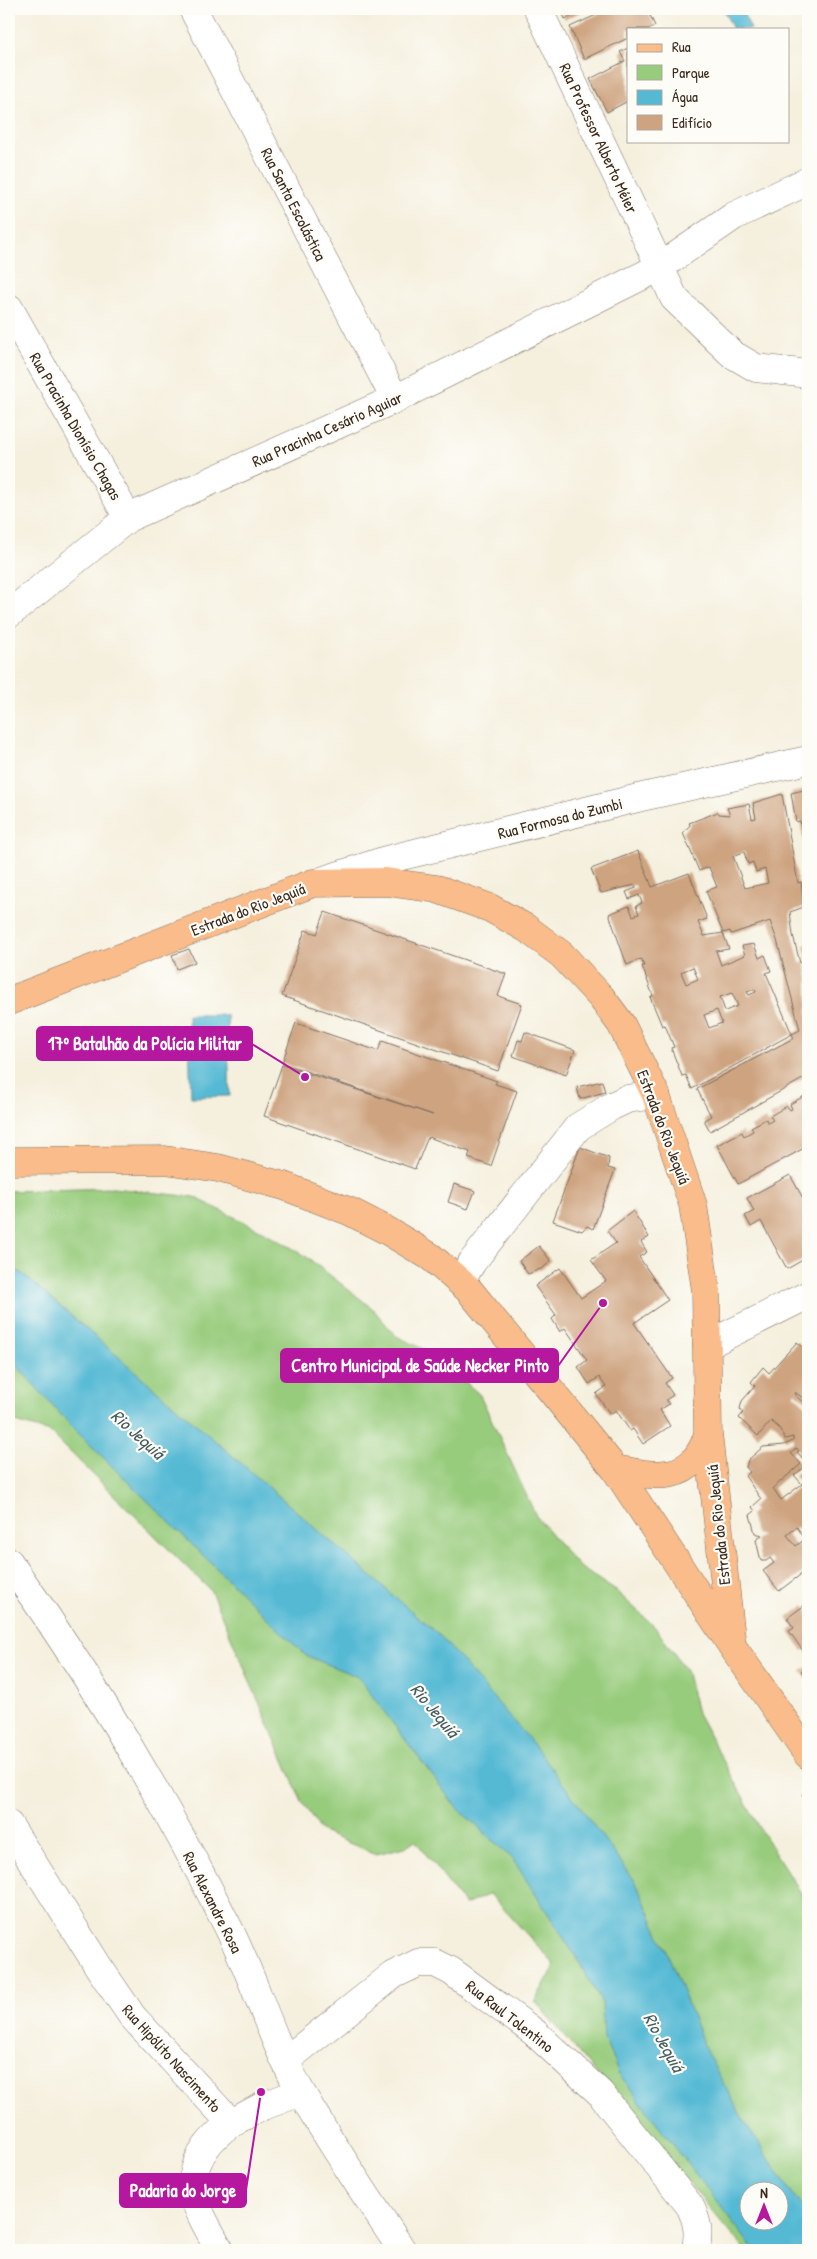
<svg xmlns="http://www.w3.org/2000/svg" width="817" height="2259" font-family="'Patrick Hand',sans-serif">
<rect width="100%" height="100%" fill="#fdfcf7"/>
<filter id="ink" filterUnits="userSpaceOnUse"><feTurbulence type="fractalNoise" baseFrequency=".02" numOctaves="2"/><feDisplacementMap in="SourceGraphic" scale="10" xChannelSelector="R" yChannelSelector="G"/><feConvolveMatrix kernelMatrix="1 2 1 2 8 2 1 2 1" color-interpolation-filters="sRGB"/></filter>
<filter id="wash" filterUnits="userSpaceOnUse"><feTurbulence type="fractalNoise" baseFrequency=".0096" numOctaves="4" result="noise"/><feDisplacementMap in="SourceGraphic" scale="20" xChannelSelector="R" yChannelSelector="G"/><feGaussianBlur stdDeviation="1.12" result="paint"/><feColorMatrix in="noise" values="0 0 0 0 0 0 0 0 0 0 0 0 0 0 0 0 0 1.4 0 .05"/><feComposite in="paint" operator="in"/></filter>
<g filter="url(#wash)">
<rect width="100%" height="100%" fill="#f5f0de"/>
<path fill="#98cc7d" stroke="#6a7b4e" d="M113 1188 194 1197 266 1233 304 1255 372 1308 396 1336 434 1354 480 1395 536 1516 578 1566 616 1591 654 1626 686 1670 697 1713 765 1837 808 1904V2233L780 2192 653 1958 9 1283V1191Z
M9 1340 366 1668 521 1851 586 1952 615 2036 769 2250H745L535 2001 555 1965 490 1894 465 1905 415 1840 405 1847 376 1854 322 1832 302 1802 211 1591 50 1432 9 1420Z"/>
<path fill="#55b9d4" stroke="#487279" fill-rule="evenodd" d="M723 9H741L751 29H733Z
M188 1015H227L230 1096 191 1097Z
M9 1266 23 1274 440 1636 535 1746 635 1881 667 1952 708 2055 743 2119 794 2197 808 2212V2250H755L751 2246 619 2074 604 2039 602 2003 576 1957 512 1858 456 1807 358 1677 305 1655 73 1428 9 1357ZM750 2192H780V2222H750Z"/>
<g id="blocks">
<path fill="#cea37f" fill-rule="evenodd" d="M561 9H587L565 19Z
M609 9H647L655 26 649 29H628V38L584 59 570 27Z
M628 48V101L607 112 590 79 625 61 620 52Z
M808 789V846L805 847 800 821 796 822 791 793Z
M782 794 798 883 801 882 804 907 790 912 793 935 800 963 805 962 808 977V1076L710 1131 704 1120 711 1116 697 1089 794 1038 792 1034 800 1030 777 940 770 921 731 934 730 931 723 933 706 891 717 887 709 867 699 871 683 833 690 825 689 823 718 812 719 814 730 815 727 808 749 804 752 819 756 818 753 803ZM744 852 748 864 753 862 756 872 765 869 768 883 745 888 733 856Z
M638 851 652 887 689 873 707 919 698 922 704 936 723 933 729 949 716 951 721 965 745 955 742 946 754 944 759 958 765 955 771 971 766 973 792 1034 692 1089 686 1075 682 1076 671 1048 674 1047 665 1025 662 1026 650 997 653 996 642 966H644L641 959 627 965 609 914 629 906 633 916 639 914 636 906 642 903 639 895 629 899 626 892 636 888 635 885 601 893 591 869ZM693 967 698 979 686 984 681 972ZM755 989 756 992 749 995 747 992ZM732 993 738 1006 725 1011 720 997ZM717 1010 722 1023 709 1028 704 1015Z
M325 912 506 974 498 996 522 1004 498 1071 282 996 305 930 317 934Z
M808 943V961H807L804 945Z
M189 949 195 962 177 969 172 955Z
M296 1023 378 1051 382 1041 497 1081 495 1084 517 1091 491 1166 468 1158 470 1152 428 1137 415 1169 264 1116 282 1065 433 1115 282 1063Z
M525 1032 575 1050 566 1075 513 1056 518 1040 522 1041Z
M602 1081 605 1092 580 1099 577 1087Z
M808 1094V1146L738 1184 717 1145 742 1132 744 1136 753 1131 751 1127 766 1119 768 1123 773 1120 770 1116 787 1106 790 1110 792 1109 790 1104Z
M580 1147 609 1158 608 1168 615 1170 593 1229 587 1226 582 1231 553 1221Z
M790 1175 808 1207V1257L787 1269 761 1221 751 1227 745 1216 754 1211 747 1198Z
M454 1184 475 1191 468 1209 448 1202Z
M633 1211 649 1237 641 1242 647 1252 639 1257 668 1300 634 1323 672 1378 665 1383 673 1395 666 1400 669 1404 660 1410 670 1426 643 1444 633 1429 630 1431 616 1410 610 1414 596 1394 606 1387 599 1377 589 1384 578 1367 587 1360 565 1328 560 1332 552 1319 556 1315 535 1286 560 1268 581 1298 606 1281 591 1260 616 1243 607 1231Z
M539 1246 551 1261 543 1268 528 1274 519 1261Z
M808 1341V1402L795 1392 794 1394 808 1407V1458L805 1461 797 1452 799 1451 797 1448 791 1453 801 1464 773 1488 781 1500 802 1484 794 1475 808 1465V1569L779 1591 763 1571 774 1563 770 1558 766 1561H761L756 1540 762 1535 755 1533 750 1515 755 1511 752 1507 761 1499 745 1476 750 1472 746 1467 748 1460 763 1447 784 1445 793 1441V1437L785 1439 779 1428 771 1421 758 1436 739 1418 743 1413 740 1409 742 1401 755 1386 751 1382 763 1367 769 1373 797 1342 803 1347ZM797 1527 805 1539 796 1546 787 1535Z
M805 1605 808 1610V1648L803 1651 789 1631 794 1628 787 1618Z
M806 1667 808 1671V1681L801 1671Z
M807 1791 808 1792V1804L802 1794Z"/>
</g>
</g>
<g filter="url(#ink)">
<use href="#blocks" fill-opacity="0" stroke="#7c6f61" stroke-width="1"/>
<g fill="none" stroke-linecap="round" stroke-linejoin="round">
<defs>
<path id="minor" d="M193 9 395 399
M808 181 734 216 660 267 674 298 732 354 756 368 800 373 808 371
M9 308 128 518
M9 614 128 518 395 399 660 267 538 9
M324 880 386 860 642 797 808 760
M460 1282 473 1261 578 1127 612 1106 627 1099 656 1095
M707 1345 808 1295
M9 1562C90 1676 162 1796 225 1921 254 1976 270 2038 301 2092 332 2146 368 2198 402 2250
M9 1825 100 1969 132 2016 231 2123 263 2106 301 2092
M285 2061 393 1975 418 1963H435L451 1971 534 2032 600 2093 690 2206C698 2223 699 2232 696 2250
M220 2250C210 2232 197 2211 192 2190 192 2187 193 2183 193 2179 197 2154 211 2138 231 2123"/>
<path id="major" d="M9 1001 313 883 386 882 437 889 490 908 526 928 562 955 601 997 621 1024 656 1095 693 1205 706 1291 708 1434 732 1646
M9 1161 165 1160 218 1168 284 1186 351 1212 386 1230 431 1257 469 1290 615 1469 732 1646 808 1755
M615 1469C656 1477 693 1484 708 1434"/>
</defs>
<use href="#minor" stroke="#7c6f61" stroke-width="29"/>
<use href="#major" stroke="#7c6f61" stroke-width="29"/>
<use href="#minor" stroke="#fff" stroke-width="28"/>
<use href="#major" stroke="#f9bc8a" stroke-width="28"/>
</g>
</g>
<g text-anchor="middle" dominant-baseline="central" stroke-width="4.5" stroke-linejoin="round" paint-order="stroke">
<g font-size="16" fill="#3b2a1e" stroke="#fdfcf7">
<text transform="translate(599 138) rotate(65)">Rua Professor Alberto Méier</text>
<text transform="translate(294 204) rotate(63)">Rua Santa Escolástica</text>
<text transform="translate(76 426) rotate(60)">Rua Pracinha Dionísio Chagas</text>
<text transform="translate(327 429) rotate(-24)">Rua Pracinha Cesário Aguiar</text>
<text transform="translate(560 818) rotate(-14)">Rua Formosa do Zumbi</text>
<text transform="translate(248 909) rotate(-21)">Estrada do Rio Jequiá</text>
<text transform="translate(664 1127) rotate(69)">Estrada do Rio Jequiá</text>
<text transform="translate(718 1525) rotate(-96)">Estrada do Rio Jequiá</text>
<text transform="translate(213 1902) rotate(63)">Rua Alexandre Rosa</text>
<text transform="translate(510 2016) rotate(38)">Rua Raul Tolentino</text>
<text transform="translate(172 2058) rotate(48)">Rua Hipólito Nascimento</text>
</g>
<g font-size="18" font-style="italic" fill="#445c5e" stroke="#fdfcf7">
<text transform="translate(138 1434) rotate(42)">Rio Jequiá</text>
<text transform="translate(435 1710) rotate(50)">Rio Jequiá</text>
<text transform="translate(664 2042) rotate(61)">Rio Jequiá</text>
</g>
</g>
<path fill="none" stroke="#b5179e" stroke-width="2" d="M305 1077L252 1044M603 1303L558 1366M261 2092L246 2190"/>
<g fill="#b5179e" stroke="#fdfcf7" stroke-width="2">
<circle cx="305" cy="1077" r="5"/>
<circle cx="603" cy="1303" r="5"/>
<circle cx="261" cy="2092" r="5"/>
</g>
<g fill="#b5179e" stroke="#b5179e" stroke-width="2">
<rect x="37" y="1027" width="215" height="33" rx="5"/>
<rect x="281" y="1349" width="277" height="33" rx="5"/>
<rect x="120" y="2174" width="126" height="33" rx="5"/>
</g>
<g font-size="18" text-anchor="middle" font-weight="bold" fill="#fff">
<text x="145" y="1050">17º Batalhão da Polícia Militar</text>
<text x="420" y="1372">Centro Municipal de Saúde Necker Pinto</text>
<text x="183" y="2197">Padaria do Jorge</text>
</g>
<rect width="817" height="2259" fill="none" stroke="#fdfcf7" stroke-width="30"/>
<rect x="627" y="28" width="162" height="115" fill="#fdfcf7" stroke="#afa8a0"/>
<rect x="637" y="44" width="25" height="8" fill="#f9bc8a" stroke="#afa8a0"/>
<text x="672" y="52" font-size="15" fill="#3b2a1e">Rua</text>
<rect x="637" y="65" width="25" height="15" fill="#98cc7d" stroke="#afa8a0"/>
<text x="672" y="78" font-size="15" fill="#3b2a1e">Parque</text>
<rect x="637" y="90" width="25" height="15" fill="#55b9d4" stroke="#afa8a0"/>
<text x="672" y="102" font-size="15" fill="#3b2a1e">Água</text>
<rect x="637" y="115" width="25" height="15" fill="#cea37f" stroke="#afa8a0"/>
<text x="672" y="128" font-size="15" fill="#3b2a1e">Edifício</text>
<g transform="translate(764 2206)"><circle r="24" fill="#fdfcf7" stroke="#afa8a0"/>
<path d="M0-4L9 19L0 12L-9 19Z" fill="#b5179e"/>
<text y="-8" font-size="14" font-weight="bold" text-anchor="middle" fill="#3b2a1e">N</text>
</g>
</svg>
